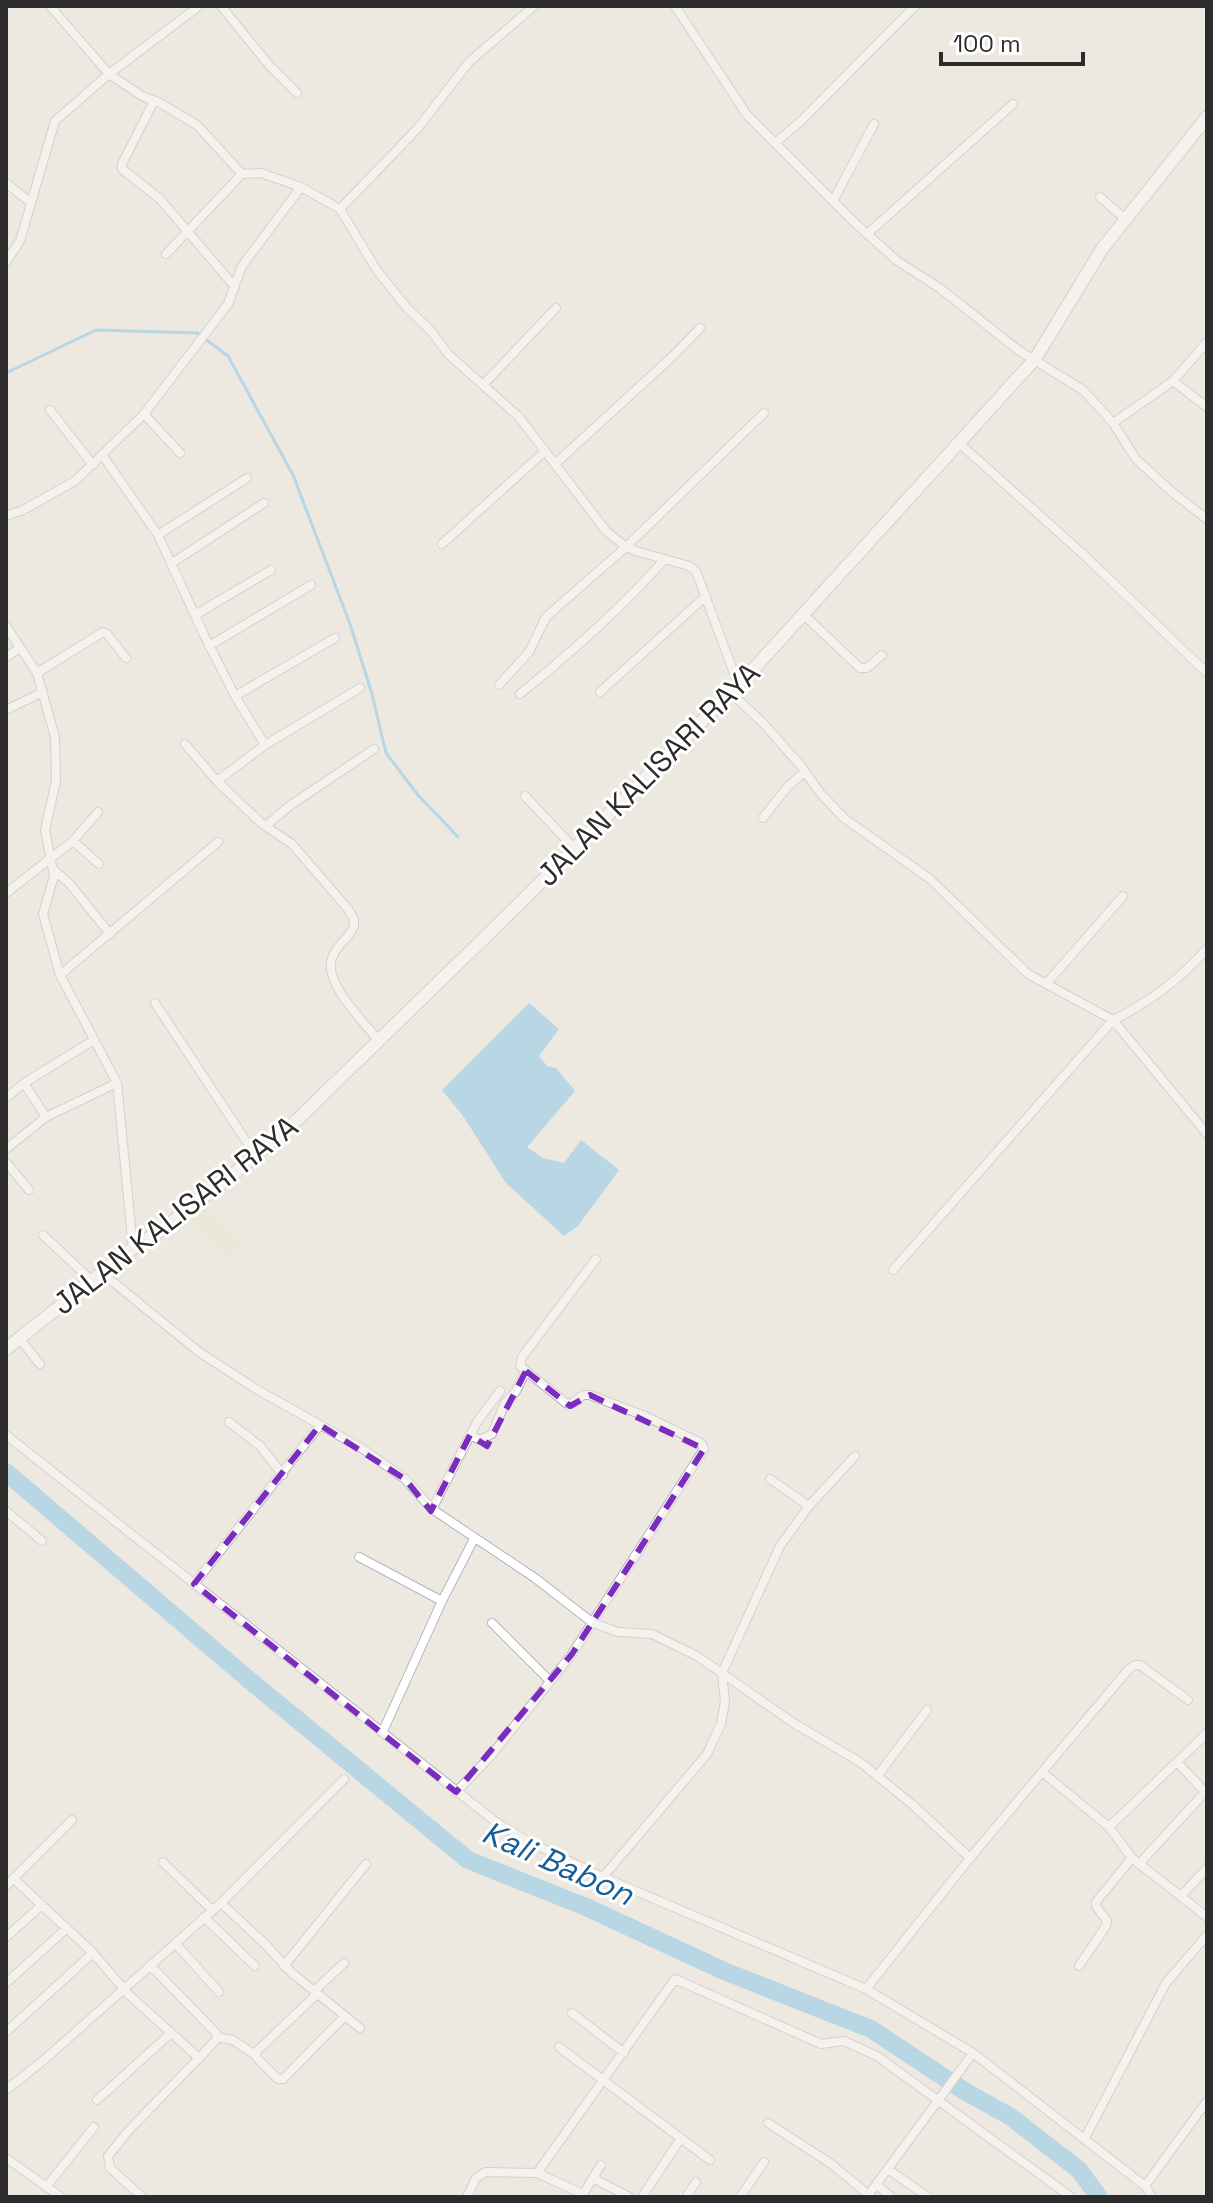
<svg xmlns="http://www.w3.org/2000/svg" width="1213" height="2203" font-family="'Space Grotesk',sans-serif">
<rect width="100%" height="100%" fill="#ede8e0"/>
<path fill="#ede6d0" d="M208 1207 242 1243 227 1259 191 1223Z"/>
<path fill="#79c0e8" d="M529 1003 559 1029 539 1056 547 1066 556 1068 575 1091 527 1147 543 1158 564 1163 581 1140 619 1170 578 1226 564 1236 506 1183 463 1116 442 1090Z"/>
<g fill="none" stroke-linecap="round" stroke-linejoin="round">
<path stroke="#79c0e8" stroke-width="3" d="M6 373 96 330 197 333 228 356 293 475 350 624 372 694 386 753 418 795 458 837"/>
<path stroke="#79c0e8" stroke-width="18" d="M6 1472 248 1679 468 1860 586 1907 724 1971 871 2029 966 2092 1011 2117 1079 2170 1099 2197"/>
<defs>
<path id="street" d="M50 6 109 74 142 96 160 103 197 125 242 174 261 173 301 187 340 209 376 269 407 308 431 331 448 354 519 417 606 531 626 547 636 551 689 566 696 571 738 684
M221 6 269 65 297 93
M675 6 747 115 854 222 896 260 941 289 1018 350 1083 390 1113 423 1136 459 1172 492 1207 519
M154 101 122 164V169L160 199 235 287
M775 143 801 121 915 6
M6 183 30 202
M1100 197 1125 219
M833 201 874 124
M340 209 418 128 469 62 534 6
M867 234 1013 104
M166 254 242 174
M6 262 20 241 55 121 109 74 199 6
M1173 381 1207 407
M483 385 556 308
M50 410 93 465
M144 414 180 453
M1113 423 1173 381 1207 342
M959 443 1083 554 1207 673
M103 456 158 535 205 637 235 696 265 745
M555 464 674 355 700 328
M6 516 23 510 75 481 144 414 228 304 242 266 301 187
M158 535 247 478
M442 544 545 451
M172 563 264 503
M195 615 271 570
M804 615 860 668H867L882 655
M6 626 37 673 55 737 56 781 45 830 54 876 43 914 60 975 117 1083 133 1248
M209 646 311 585
M6 657 20 648
M37 673 103 632 107 634 126 658
M499 685 529 652 546 617 626 547 764 413
M600 692 706 596
M730 692 762 722 801 766 820 793 844 818 930 879 1028 974 1113 1020 1207 1134
M520 694C572 652 620 610 664 560
M235 696 335 638
M6 710 43 692
M185 744 217 781 261 823 292 844 348 909 354 920V926C349 939 336 945 332 958 323 982 363 1021 378 1040
M217 781 265 745 360 688
M525 796 574 848
M763 818 788 786 805 772
M266 826 288 807 374 749
M73 841 99 864
M53 869 69 883 110 934
M6 893 73 841 98 812
M60 975 218 842
M1046 984 1123 896
M155 1003 256 1156
M24 1083 46 1117
M6 1098 24 1083 94 1040
M6 1149 46 1117 117 1083
M6 1162 29 1190
M43 1235 92 1281
M893 1270 1113 1020C1148 1003 1181 978 1207 949
M102 1273 199 1352 256 1389 363 1449 405 1479 432 1509 535 1578 593 1623 618 1632 652 1634 697 1656 795 1724 860 1762 913 1805 970 1858 1042 1772 1109 1827 1132 1858 1207 1917
M19 1338 40 1364
M229 1422 260 1446 283 1475
M6 1435 496 1822 529 1842 603 1877 866 1989 973 2053 1145 2186 1152 2197
M470 1435 480 1440 492 1434 505 1403 516 1391 526 1371
M770 1479 809 1506
M432 1509 477 1422 500 1391
M6 1511 42 1541
M359 1557 442 1601
M194 1584 320 1425
M492 1623 550 1681
M383 1731 442 1601 474 1539
M1177 1762 1205 1792
M1042 1772 1128 1670 1135 1665H1140L1188 1700
M878 1775 927 1710
M456 1792 490 1757 572 1654 704 1449 701 1443 645 1416 590 1395H583L571 1404 566 1403 520 1366 522 1357 596 1259
M1109 1827 1207 1733
M163 1862 212 1910
M1139 1864 1207 1790
M603 1877 707 1754 721 1724 725 1701 722 1673 780 1546 809 1506 855 1456
M14 1879 93 1953 129 1995 199 2058 216 2040 217 2034 150 1965
M6 1886 72 1820
M1181 1896 1207 1868
M221 1903 265 1944 292 1973 360 2028
M204 1917 255 1966
M6 1937 42 1905
M175 1943 219 1992
M284 1966 366 1864
M1079 1966 1106 1926 1107 1921 1096 1906V1902L1132 1858
M6 1983 67 1928
M866 1989 970 1858
M314 1991 344 1963
M317 1994 256 2052 257 2058 278 2079H283L345 2016
M572 2013 624 2053
M6 2032 93 1953
M217 2037 233 2040 255 2055
M559 2047 710 2160
M6 2090 45 2059 221 1903 344 1779
M97 2100 171 2033
M768 2123 830 2163 869 2195
M1085 2138 1166 1983 1207 1935
M6 2158 61 2197
M889 2170 928 2197
M593 2178 629 2197
M877 2185 891 2197
M1145 2186 1207 2101
M46 2187 94 2127
M583 2194 601 2165
M142 2197 110 2168 108 2156 130 2129 199 2058
M467 2197 476 2178 485 2172 537 2173
M581 2197 583 2194 537 2173 675 1979 821 2044 844 2041 877 2056 1071 2197
M642 2197 681 2138
M686 2197 696 2182
M740 2197 764 2162
M867 2197 973 2053"/>
<path id="secondary" d="M6 1349 133 1248 163 1229 230 1177 297 1120 519 904 749 674 1035 359 1102 249 1207 117"/>
</defs>
<use href="#street" stroke="#b3b4bf" stroke-width="10"/>
<use href="#secondary" stroke="#b3b4bf" stroke-width="14"/>
<use href="#street" stroke="#fff" stroke-width="8"/>
<use href="#secondary" stroke="#fff" stroke-width="12"/>
</g>
<path d="M0 0H1213V2203H0ZM526 1371 570 1406 590 1395 704 1449 572 1654 456 1792 194 1584 320 1425 405 1479 431 1511 470 1435 487 1446Z" fill="#ede8e0" fill-opacity=".55" fill-rule="evenodd"/>
<path fill="none" stroke="#7b2cbf" stroke-width="6" stroke-dasharray="16 10" stroke-linejoin="round" d="M526 1371 570 1406 590 1395 704 1449 572 1654 456 1792 194 1584 320 1425 405 1479 431 1511 470 1435 487 1446Z"/>
<g text-anchor="middle" dominant-baseline="central" stroke-width="6" stroke-linejoin="round" paint-order="stroke">
<g font-size="30" fill="#2c2c2c" stroke="#fff">
<text transform="translate(648 774) rotate(-45)">JALAN KALISARI RAYA</text>
<text transform="translate(175 1215) rotate(-38)">JALAN KALISARI RAYA</text>
</g>
<g font-size="32" font-style="italic" fill="#165e97" stroke="#fff">
<text transform="translate(558 1863) rotate(24)">Kali Babon</text>
</g>
</g>
<rect width="1213" height="2203" fill="none" stroke="#2c2c2c" stroke-width="16"/>
<path d="M941 52v12h142v-12" fill="none" stroke="#2c2c2c" stroke-width="4"/>
<text x="953" y="52" font-size="24" fill="#2c2c2c" stroke="#ffffff" stroke-width="6" paint-order="stroke">100 m</text>
</svg>
